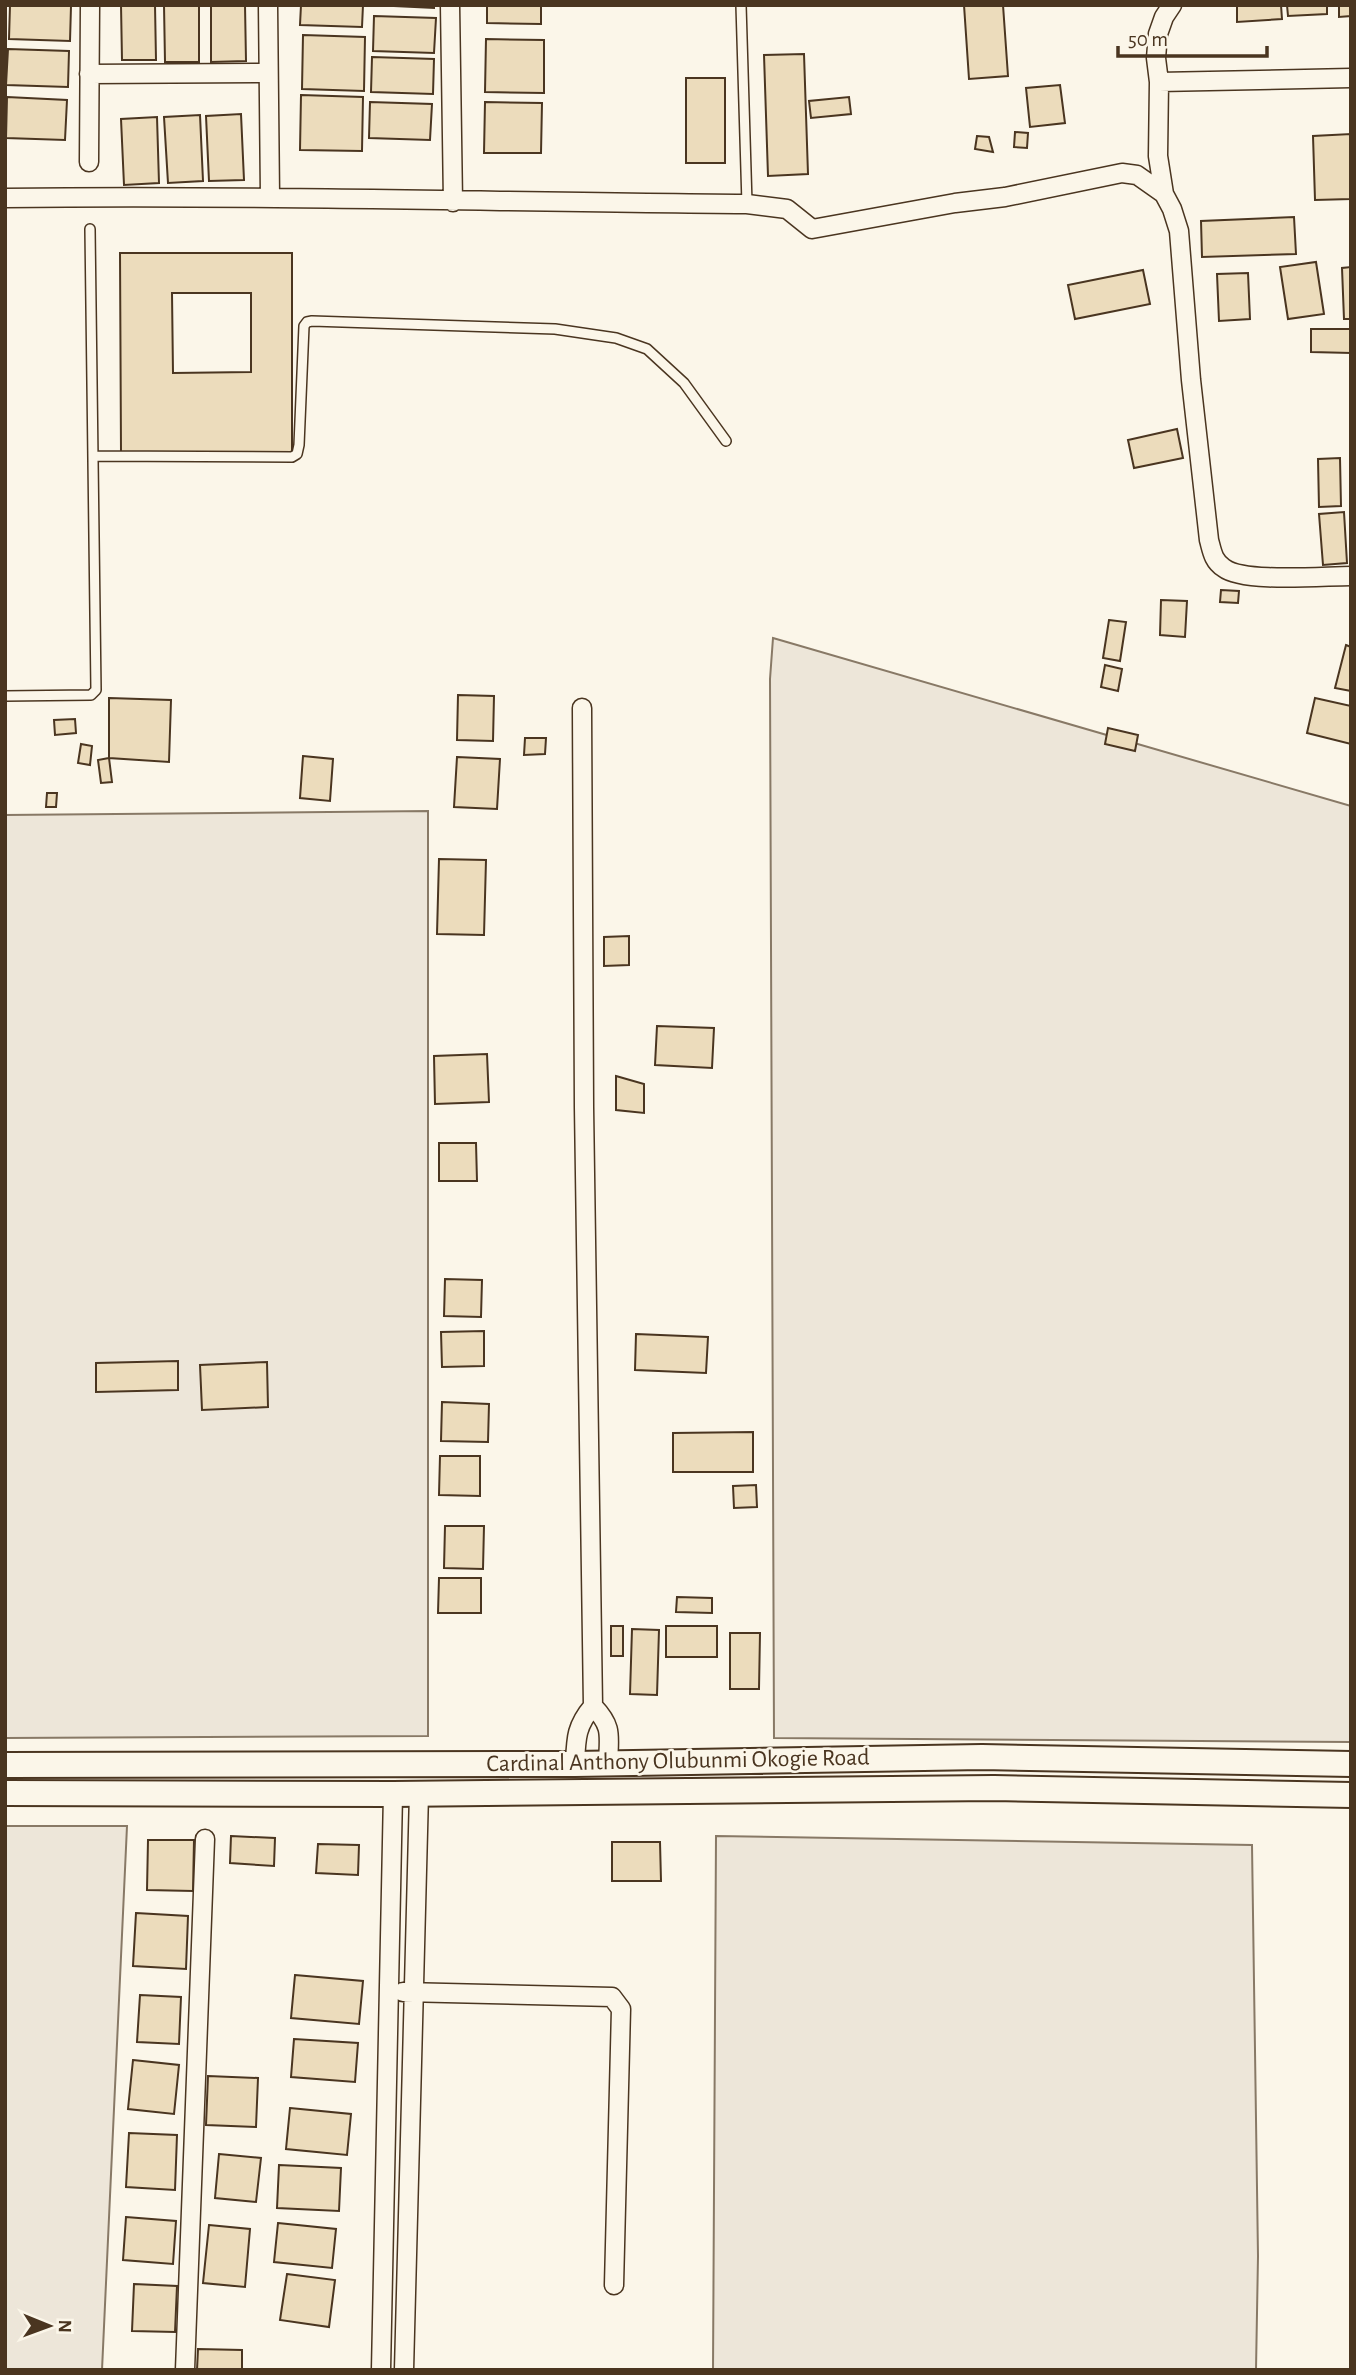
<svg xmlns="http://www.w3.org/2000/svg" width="1356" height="2375" font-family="'Alegreya Sans',sans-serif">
<rect width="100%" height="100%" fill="#fbf6e9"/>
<path fill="#ede6d9" stroke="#887966" stroke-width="2" d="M773 638 1351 806V1742L774 1738 770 679Z
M428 811V1736L5 1738V815Z
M5 1826H127L102 2370H5Z
M716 1836 1252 1845 1258 2256 1256 2370H713Z"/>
<path fill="#ecdcbc" stroke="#4a3520" stroke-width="2" fill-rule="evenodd" d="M10 5 71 6 70 41 9 39Z
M121 5H155L156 60H122Z
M164 5H199V62H165Z
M211 5H245L246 61 211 62Z
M301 5H363L362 27 300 25Z
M373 5H434V8Z
M487 5H541V24L487 23Z
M964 5H1003L1008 76 969 79Z
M1237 5H1281L1282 19 1237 22Z
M1287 5H1327V14L1288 16Z
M1339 5H1351V16L1339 17Z
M374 16 436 18 434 53 373 51Z
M303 35 365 37 364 91 302 89Z
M486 39 544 40V93L485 92Z
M8 49 69 51 68 87 6 85Z
M804 54 808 174 768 176 764 55Z
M372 57 434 59 433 94 371 92Z
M686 78H725V163H686Z
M1060 85 1065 123 1030 127 1026 88Z
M301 95 363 97 362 151 300 150Z
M7 97 67 100 65 140 6 138Z
M849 97 851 114 811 118 809 101Z
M370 102 432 104 430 140 369 138Z
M485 102 542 103 541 153H484Z
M241 114 244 180 209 181 206 116Z
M200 115 203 181 168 183 164 117Z
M157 117 159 183 124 185 121 119Z
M1015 132 1028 133 1027 148 1014 147Z
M1351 134V199L1315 200 1313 136Z
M977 136 989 137 993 152 975 149Z
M1294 217 1296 254 1202 257 1201 221Z
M120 253H292V453H121ZM172 293H251V372L173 373Z
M1316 262 1324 314 1288 319 1280 267Z
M1351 267V319H1344L1342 268Z
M1143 270 1150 304 1075 319 1068 285Z
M1248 273 1250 319 1219 321 1217 274Z
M1311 329H1351V353L1311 352Z
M1177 429 1183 458 1134 468 1128 440Z
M1340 458 1341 506 1319 507 1318 459Z
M1344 512 1347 563 1323 565 1319 514Z
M1221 590 1239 591 1238 603 1220 602Z
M1161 600 1187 601 1185 637 1160 635Z
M1109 620 1126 622 1120 661 1103 658Z
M1346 645 1351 647V691L1335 688Z
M1105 665 1122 669 1118 691 1101 687Z
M458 695 494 696 493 741 457 740Z
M109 698 171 700 169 762 109 758Z
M1315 698 1351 706V744L1307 733Z
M75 719 76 733 55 735 54 720Z
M1108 728 1138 735 1135 751 1105 744Z
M525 738H546L545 754 524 755Z
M81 744 92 746 90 765 78 763Z
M303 756 333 759 330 801 300 798Z
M457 757 500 759 497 809 454 807Z
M109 758 112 782 101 783 98 760Z
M47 793H57L56 807H46Z
M439 859 486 860 484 935 437 934Z
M629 936V965L604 966V937Z
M657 1026 714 1028 712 1068 655 1065Z
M487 1054 489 1102 435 1104 434 1056Z
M616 1076 644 1084V1113L616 1110Z
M439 1143H476L477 1181H439Z
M445 1279 482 1280 481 1317 444 1316Z
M484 1331V1366L442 1367 441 1332Z
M636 1334 708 1337 706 1373 635 1370Z
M178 1361V1390L96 1392V1363Z
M267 1362 268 1407 202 1410 200 1365Z
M442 1402 489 1404 488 1442 441 1441Z
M753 1432V1472H673V1433Z
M440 1456H480V1496L439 1495Z
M756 1485 757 1507 734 1508 733 1486Z
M445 1526H484L483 1569 444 1568Z
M439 1578H481V1613H438Z
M677 1597 712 1598V1613L676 1612Z
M611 1626H623V1656H611Z
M666 1626H717V1657H666Z
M632 1629 659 1630 657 1695 630 1694Z
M730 1633H760L759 1689H730Z
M231 1836 275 1838 274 1866 230 1863Z
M148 1840H194L193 1891 147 1890Z
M612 1842H660L661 1881H612Z
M318 1844 359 1845 358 1875 316 1873Z
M136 1913 188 1916 186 1969 133 1966Z
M295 1975 363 1981 359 2024 291 2018Z
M140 1995 181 1997 179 2044 137 2042Z
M294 2039 358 2043 355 2082 291 2077Z
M133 2060 179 2065 174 2114 128 2109Z
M208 2076 258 2078 256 2127 206 2125Z
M290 2108 351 2114 347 2155 286 2149Z
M129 2133 177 2135 175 2190 126 2187Z
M219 2154 261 2158 256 2202 215 2198Z
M279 2165 341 2168 339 2211 277 2208Z
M126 2217 176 2221 173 2264 123 2260Z
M278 2223 336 2229 332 2268 274 2262Z
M209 2225 250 2229 245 2287 203 2283Z
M287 2274 335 2280 329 2327 280 2320Z
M134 2284 177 2286 175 2332 132 2331Z
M198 2349 242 2350V2370H197Z"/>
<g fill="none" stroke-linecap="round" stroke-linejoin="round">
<defs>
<path id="lane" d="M741 5 747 204
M93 456 292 457 297 454 299 445 304 326 307 322 312 321 555 329 616 338 647 349 684 383 726 441
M5 696 91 695 96 690 90 229"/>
<path id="street" d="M268 5 270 197
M450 5 453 202
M89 74 268 73
M1159 82 1351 78
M89 162 90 5
M1164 194 1158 156 1159 82 1156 58 1158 34 1164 17 1172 5
M5 198C253 195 500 202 747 204L787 209 812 229 955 203 1005 197 1122 173 1137 175 1164 194 1172 209 1179 231 1191 380 1209 540C1212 551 1213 561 1224 568 1243 583 1323 576 1351 576
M593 1706C613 1727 609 1735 608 1763
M575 1764C576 1738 576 1726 593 1706L584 1107 582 708
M403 1992 612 1997 621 2009 614 2285
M185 2370 205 1839
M381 2370 393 1794
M404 2370 419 1793"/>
<path id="secondary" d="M5 1765 575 1764 982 1757 1351 1764
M5 1793 393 1794 994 1788 1351 1795"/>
</defs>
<use href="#lane" stroke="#4a3520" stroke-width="12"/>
<use href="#street" stroke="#4a3520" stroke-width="21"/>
<use href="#secondary" stroke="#4a3520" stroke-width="28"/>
<use href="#lane" stroke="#fbf6e9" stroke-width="9"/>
<use href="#street" stroke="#fbf6e9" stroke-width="18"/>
<use href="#secondary" stroke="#fbf6e9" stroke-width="24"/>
</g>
<g text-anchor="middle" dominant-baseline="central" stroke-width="5" stroke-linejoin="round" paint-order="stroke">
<g font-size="24" fill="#4a3520" stroke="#fbf6e9">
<text transform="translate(678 1761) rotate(-1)">Cardinal Anthony Olubunmi Okogie Road</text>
</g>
</g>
<rect width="1356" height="2375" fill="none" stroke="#4a3520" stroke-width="14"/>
<g transform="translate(49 2326) rotate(91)" stroke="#fbf6e9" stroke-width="5" paint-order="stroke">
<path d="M0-5L12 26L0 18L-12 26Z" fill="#4a3520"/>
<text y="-10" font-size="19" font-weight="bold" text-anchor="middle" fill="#4a3520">N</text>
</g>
<path d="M1118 46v10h149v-10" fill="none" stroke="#4a3520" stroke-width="3.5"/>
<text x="1128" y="46" font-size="21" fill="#4a3520" stroke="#fbf6e9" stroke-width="5" paint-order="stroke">50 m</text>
</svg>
